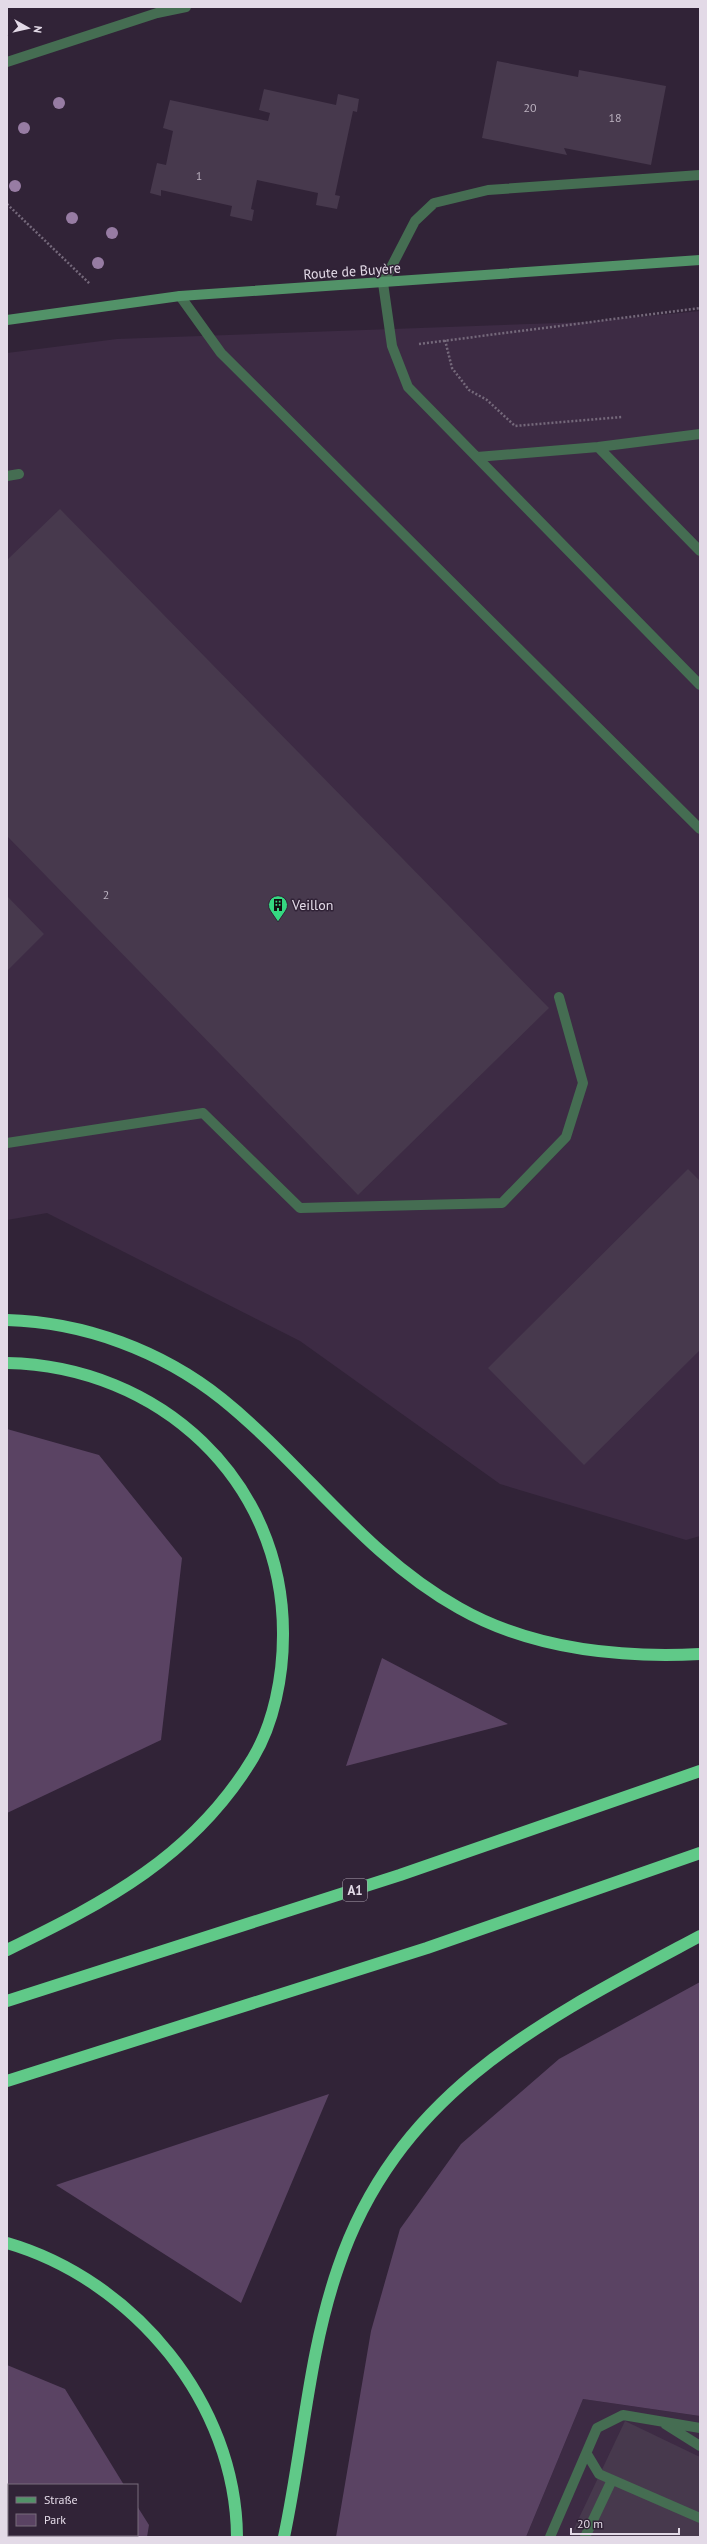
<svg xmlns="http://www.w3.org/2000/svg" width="707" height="2544" font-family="'PT Sans',sans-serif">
<rect width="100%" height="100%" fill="#312337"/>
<path fill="#3d2b44" d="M700 311V1536L686 1540 500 1484 300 1341 47 1213 7 1220V353L117 339 587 322Z
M583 2399 700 2416V2537H526Z"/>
<path fill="#5a4363" d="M7 1429 99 1455 182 1558 161 1740 7 1813Z
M382 1658 508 1724 346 1766Z
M700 1982V2416L583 2399 526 2537H336L371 2331 400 2229 461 2144 559 2059Z
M329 2094 241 2303 56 2185Z
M7 2365 65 2389 124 2485H9V2535H137V2506L149 2525 147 2537H7Z"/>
<path fill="#47394d" d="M497 61 578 77 579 70 666 86 651 165 564 148 567 155 482 138Z
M264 89 336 105 338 94 359 99 357 112 353 111 335 195 340 196 337 209 316 205 318 193 257 180 251 209 254 210 252 221 230 216 232 206 161 190V196L150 193 157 163 166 165 173 131 163 128 170 100 268 121 270 113 259 110Z
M60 509 549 1008 358 1195 7 836V560Z
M7 896 44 934 7 971Z
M688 1169 700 1181V1350L584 1465 488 1368Z
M625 2421 700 2457V2537H570Z"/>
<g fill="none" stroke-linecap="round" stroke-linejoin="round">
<path stroke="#75697b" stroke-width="2.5" stroke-dasharray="2 2" stroke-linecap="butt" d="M7 204 90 284
M445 340 452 368 469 390 487 400 515 426 622 417
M419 344 700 308"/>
<path stroke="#456d52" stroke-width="10" d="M700 175 488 190 434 203 415 221 383 283 392 346 408 387 700 685
M180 296 221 353 700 829
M598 447 700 551
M477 457 598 447 700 434
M7 476 19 474
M7 1143 203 1113 300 1208 502 1203 566 1137 583 1083 559 997
M665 2424 700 2446
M587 2454 599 2474 700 2518
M550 2537 597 2428 623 2415 700 2428
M585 2537 612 2480"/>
<path stroke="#456d52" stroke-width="10" d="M7 62 157 13 186 7"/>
<path stroke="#529268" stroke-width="10" d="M7 320 180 296 700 260"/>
<path stroke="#60c988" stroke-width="12" d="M7 1320C84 1322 162 1351 222 1399 304 1465 365 1556 459 1608 531 1649 619 1658 700 1654
M7 1363C159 1366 284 1480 283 1635 283 1676 274 1723 253 1758 194 1856 106 1902 7 1950
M7 2001 400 1875 700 1771
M7 2081 427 1948 700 1853
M7 2243C134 2280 236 2403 237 2537
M284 2537C303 2448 308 2355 338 2268 398 2090 545 2019 700 1936"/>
</g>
<g fill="#977ca3">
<circle cx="59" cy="103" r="6"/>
<circle cx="24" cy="128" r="6"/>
<circle cx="15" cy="186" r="6"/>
<circle cx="72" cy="218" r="6"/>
<circle cx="112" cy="233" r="6"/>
<circle cx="98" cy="263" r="6"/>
</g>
<defs>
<symbol id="building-pin" viewBox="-11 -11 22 30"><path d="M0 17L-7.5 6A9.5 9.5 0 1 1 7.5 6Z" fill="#35d881" stroke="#312337"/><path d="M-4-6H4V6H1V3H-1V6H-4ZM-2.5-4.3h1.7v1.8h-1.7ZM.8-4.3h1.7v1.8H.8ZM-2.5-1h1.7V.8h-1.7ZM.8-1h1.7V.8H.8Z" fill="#111"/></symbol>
</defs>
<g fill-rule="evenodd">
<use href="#building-pin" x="267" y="894" width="22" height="30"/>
</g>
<g text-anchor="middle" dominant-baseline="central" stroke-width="3" stroke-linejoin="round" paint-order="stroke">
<g font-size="12" fill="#bcb2c0">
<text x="530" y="107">20</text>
<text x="615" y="117">18</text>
<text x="199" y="175">1</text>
<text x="106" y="894">2</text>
</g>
<rect fill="#312337" stroke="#aea3b2" stroke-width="1" x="343" y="1879" width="24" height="22" rx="3"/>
<g font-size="13" font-weight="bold" fill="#e3dae7">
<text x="355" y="1890">A1</text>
</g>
<g font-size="14" fill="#e3dae7" stroke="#312337">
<text transform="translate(352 271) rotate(-4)">Route de Buyère</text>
</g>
<g font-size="14" fill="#e3dae7" stroke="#312337" text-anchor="start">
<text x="292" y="905">Veillon</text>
</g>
</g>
<rect width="707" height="2544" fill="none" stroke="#e3dae7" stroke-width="16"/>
<rect x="8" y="2484" width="130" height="52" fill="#312337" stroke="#786c7d"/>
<rect x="16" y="2497" width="20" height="6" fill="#529268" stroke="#786c7d"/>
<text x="44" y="2504" font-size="12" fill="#e3dae7">Straße</text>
<rect x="16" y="2514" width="20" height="12" fill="#5a4363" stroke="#786c7d"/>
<text x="44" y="2524" font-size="12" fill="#e3dae7">Park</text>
<g transform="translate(28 28) rotate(98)" stroke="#312337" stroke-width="3" paint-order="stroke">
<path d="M0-3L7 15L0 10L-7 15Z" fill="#e3dae7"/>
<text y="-6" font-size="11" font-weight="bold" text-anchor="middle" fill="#e3dae7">N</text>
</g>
<path d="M571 2528v6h108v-6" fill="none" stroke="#e3dae7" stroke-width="2"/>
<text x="577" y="2528" font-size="12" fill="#e3dae7" stroke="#312337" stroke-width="3" paint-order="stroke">20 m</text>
</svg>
